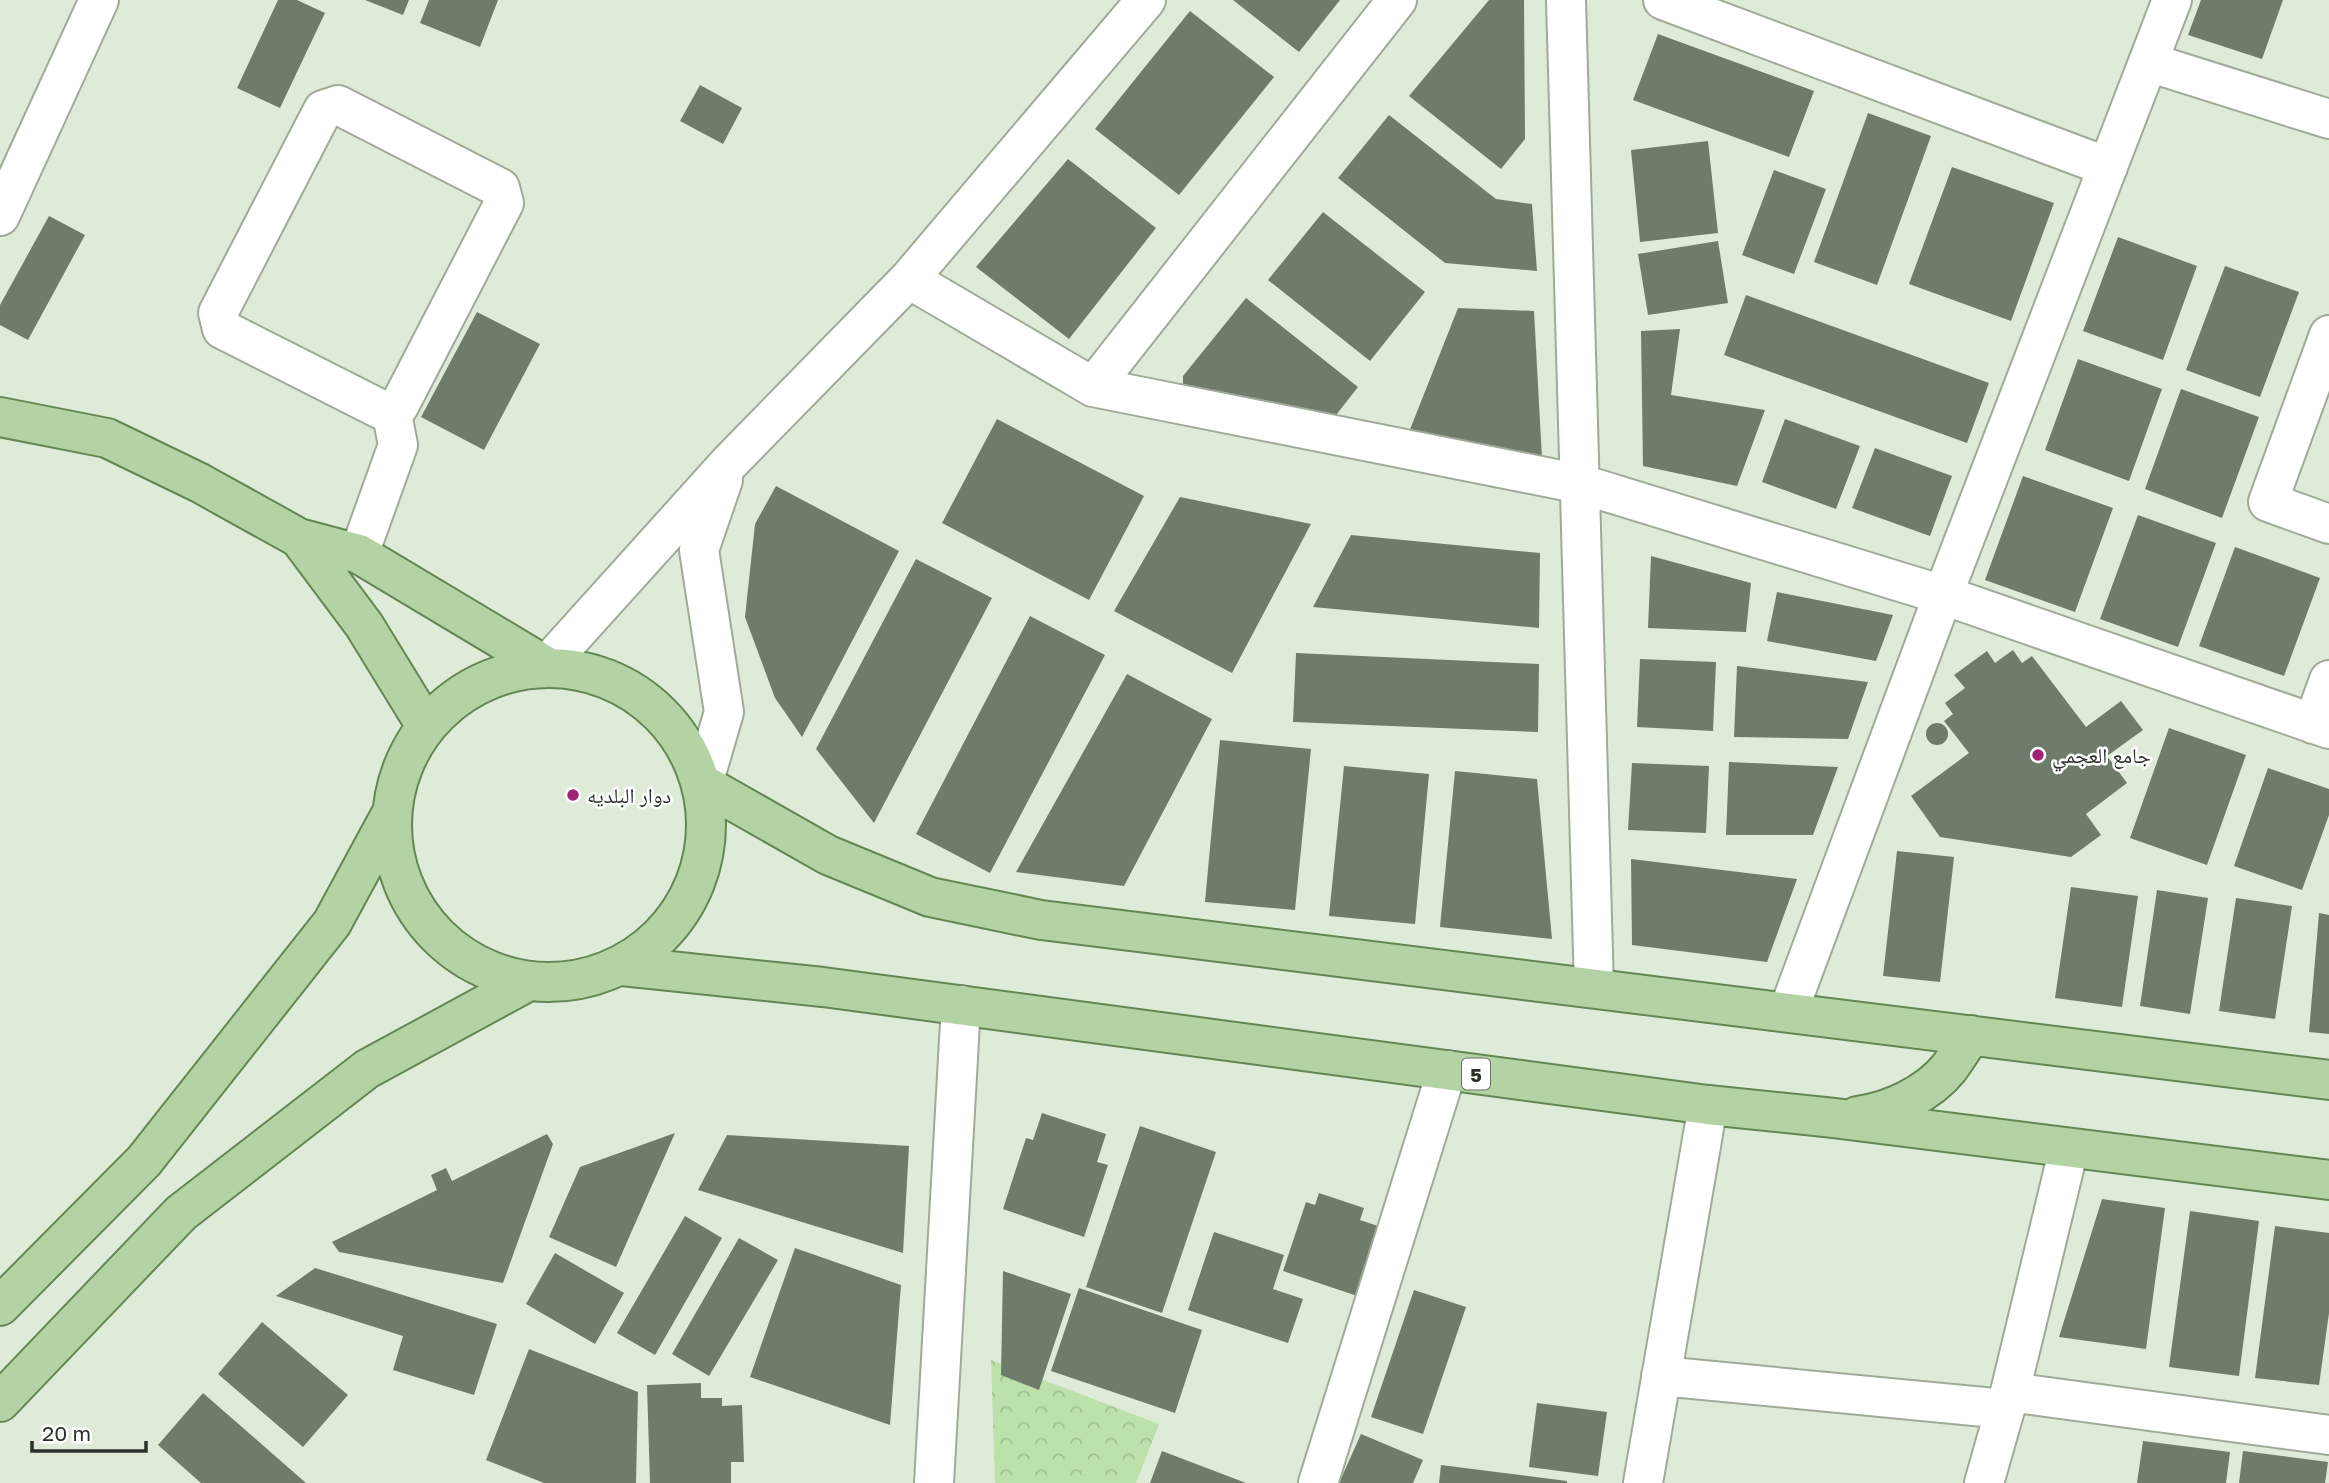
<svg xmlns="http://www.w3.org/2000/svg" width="2329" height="1483" font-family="'Golos Text','Noto Naskh Arabic',sans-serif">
<defs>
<pattern id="forest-crowns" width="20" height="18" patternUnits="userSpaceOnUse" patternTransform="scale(1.75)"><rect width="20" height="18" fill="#bce1ab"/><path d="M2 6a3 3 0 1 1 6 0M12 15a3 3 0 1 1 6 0" fill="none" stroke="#a2c193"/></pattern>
</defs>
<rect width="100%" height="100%" fill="#deebd8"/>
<path fill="url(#forest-crowns)" d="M991 1360 1159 1424 1136 1483H995Z"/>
<path fill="#707c6b" d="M278 0H297L325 13 280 108 237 88Z
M365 0H409L403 15Z
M429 0H498L480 47 420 23Z
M1233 0H1340L1299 52Z
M1489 0H1524L1525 139 1501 169 1409 96Z
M2201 0H2283L2262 59 2188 35Z
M1190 11 1274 77 1179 195 1095 129Z
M1658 34 1814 91 1789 157 1633 100Z
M700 85 742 108 723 144 680 121Z
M1868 113 1931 136 1877 285 1814 262Z
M1389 115 1496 199 1532 204 1537 271 1445 263 1338 178Z
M1708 141 1718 233 1640 242 1631 150Z
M1068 159 1156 228 1069 339 976 267Z
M1952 167 2054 203 2011 321 1909 284Z
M1774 170 1826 189 1794 274 1742 255Z
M1323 212 1425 292 1370 361 1268 280Z
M49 216 85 235 28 340 0 325V305Z
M2118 237 2197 266 2163 360 2083 331Z
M1718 241 1728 303 1648 315 1638 254Z
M2225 266 2299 292 2260 397 2186 370Z
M1746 295 1989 383 1967 443 1724 355Z
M1246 298 1358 387 1329 424 1183 400V376Z
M1458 308 1534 311 1542 459 1409 432Z
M477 312 540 344 484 450 421 417Z
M1680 329 1671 395 1765 410 1737 486 1643 466 1641 331Z
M2078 359 2162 389 2129 481 2045 450Z
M2181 389 2259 417 2222 518 2145 489Z
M997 419 1144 496 1089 600 942 523Z
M1785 419 1860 446 1836 509 1762 482Z
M1875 448 1952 476 1930 536 1852 508Z
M2023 476 2113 508 2075 612 1985 580Z
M776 486 899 551 802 737 775 698 745 617 755 524Z
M1180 497 1311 524 1232 673 1114 611Z
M2138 515 2216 543 2178 647 2100 619Z
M1351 535 1540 553 1539 628 1313 607Z
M2235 547 2320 578 2284 676 2199 646Z
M1651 556 1751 583 1746 632 1648 628Z
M916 559 992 598 874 823 816 749Z
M1777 592 1893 615 1876 661 1767 641Z
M1030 616 1105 655 990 873 916 834Z
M2013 650 2022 663 2032 656 2086 727 2121 701 2143 730 2107 756 2127 783 2086 814 2101 835 2071 857 1940 837 1911 796 1969 753 1944 721 1953 714 1945 703 1965 688 1954 675 1987 651 1995 663Z
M1296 653 1539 664 1538 732 1293 722Z
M1640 659 1716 662 1713 731 1637 727Z
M1737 666 1868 682 1848 739 1734 737Z
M1127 674 1212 719 1124 886 1016 872Z
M1926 734a11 11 0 1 1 22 0a11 11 0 1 1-22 0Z
M2169 728 2246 755 2207 865 2130 838Z
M1220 740 1311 749 1295 910 1205 902Z
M1729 762 1838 767 1813 835H1726Z
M1632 763 1709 766 1706 833 1628 830Z
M1344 766 1429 774 1415 924 1329 916Z
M2268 768 2329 789V815L2302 890 2234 866Z
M1455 771 1537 779 1552 939 1440 927Z
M1897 851 1954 857 1940 982 1883 976Z
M1631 859 1797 879 1767 962 1632 945Z
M2071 887 2138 896 2122 1007 2055 998Z
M2157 890 2208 898 2190 1014 2140 1006Z
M2236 898 2292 906 2275 1019 2219 1011Z
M2319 913 2329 915V1034L2309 1032Z
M1042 1113 1106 1134 1097 1162 1108 1165 1084 1237 1003 1209 1026 1138 1033 1140Z
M1140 1126 1216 1152 1162 1313 1086 1287Z
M675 1133 616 1267 549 1237 580 1167Z
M547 1134 553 1144 503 1283 339 1252 332 1242 437 1190 431 1175 446 1168 452 1181Z
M727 1135 909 1146 903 1253 698 1190Z
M1319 1193 1364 1208 1360 1220 1390 1230 1366 1299 1283 1271 1306 1202 1315 1205Z
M2102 1199 2165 1208 2146 1349 2059 1337Z
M2190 1211 2259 1221 2239 1376 2169 1367Z
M685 1216 722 1238 655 1355 617 1333Z
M2275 1226 2329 1233V1313L2319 1385 2255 1378Z
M1214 1232 1284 1255 1273 1289 1303 1299 1288 1343 1188 1310Z
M739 1238 778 1260 709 1376 672 1354Z
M795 1248 901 1285 890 1425 750 1377Z
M555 1253 624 1293 595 1344 526 1304Z
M315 1268 497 1324 474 1395 393 1370 403 1336 276 1296Z
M1003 1271 1071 1294 1039 1390 1001 1375Z
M1079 1288 1202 1330 1175 1413 1051 1371Z
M1414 1290 1466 1307 1423 1434 1371 1417Z
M262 1322 348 1395 303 1447 218 1374Z
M529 1349 638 1392 636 1483H544L486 1460Z
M701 1383V1398H722V1406L742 1405 744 1462H731V1483H650L647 1385Z
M203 1393 306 1483H201L158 1445Z
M1537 1403 1607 1412 1598 1476 1529 1467Z
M1361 1434 1423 1460 1413 1483H1339Z
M2143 1441 2230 1452 2226 1483H2137Z
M1162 1451 1246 1483H1150Z
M2243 1451 2328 1462 2325 1483H2239Z
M1441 1465 1567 1481V1483H1439Z"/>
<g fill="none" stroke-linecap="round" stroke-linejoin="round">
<defs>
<path id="minor" d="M1566 0 1594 988
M1663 0 2108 167
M2148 62 2329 119
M338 105 500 188 504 203 399 406 384 411 222 329 218 313 323 110Z
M0 216 99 0
M909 279 1093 387 1581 484 1943 595 2329 729
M2329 335 2268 502 2329 524
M1093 387 1397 0
M359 554 398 445 391 409
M546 666 729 463 909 279 1146 0
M2313 724 2329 680
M703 784 724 712 699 550 723 480
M1788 1012 1943 595 2172 0
M1661 1376 2005 1409
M2010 1392 2329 1435
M934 1483 961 1005
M1318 1483 1447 1070
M1643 1483 1708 1105
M1984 1483 2010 1392 2069 1148"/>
<path id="major" d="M0 417 107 438 200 483 299 538 359 554 546 666
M299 538 364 625 426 726
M392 825a157 157 0 1 1 314 0a157 157 0 1 1-314 0Z
M703 784 828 855 930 897 1041 920 2329 1080
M622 966 823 987 1708 1105 1834 1118 2329 1180
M1857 1116C1890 1112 1928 1094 1949 1068 1957 1057 1964 1046 1971 1035
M0 1306 144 1161 332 923 390 816
M0 1402 181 1213 367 1069 527 982"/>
</defs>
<use href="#minor" stroke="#9eab98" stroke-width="42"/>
<use href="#major" stroke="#638752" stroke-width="42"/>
<use href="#minor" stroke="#fff" stroke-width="38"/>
<use href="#major" stroke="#b3d3a4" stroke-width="38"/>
</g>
<g fill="#a12375" stroke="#fff" stroke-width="2.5">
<circle cx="2038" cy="755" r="7"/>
<circle cx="573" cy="795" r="7"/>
</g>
<g text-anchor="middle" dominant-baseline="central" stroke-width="5" stroke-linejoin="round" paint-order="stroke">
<rect fill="#fff" stroke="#6b6e69" stroke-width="2" x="1462" y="1058.5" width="28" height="31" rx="5"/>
<g font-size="19" font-weight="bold" fill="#2b3029">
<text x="1476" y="1074">5</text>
</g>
<g font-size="21" fill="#2b3029" stroke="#fff" text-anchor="start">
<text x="2052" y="755">جامع العجمي</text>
<text x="587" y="795">دوار البلديه</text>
</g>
</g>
<path d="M32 1441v10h114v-10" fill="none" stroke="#2b3029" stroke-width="3.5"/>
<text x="42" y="1441" font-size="21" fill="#2b3029" stroke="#ffffff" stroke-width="5" paint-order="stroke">20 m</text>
</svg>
